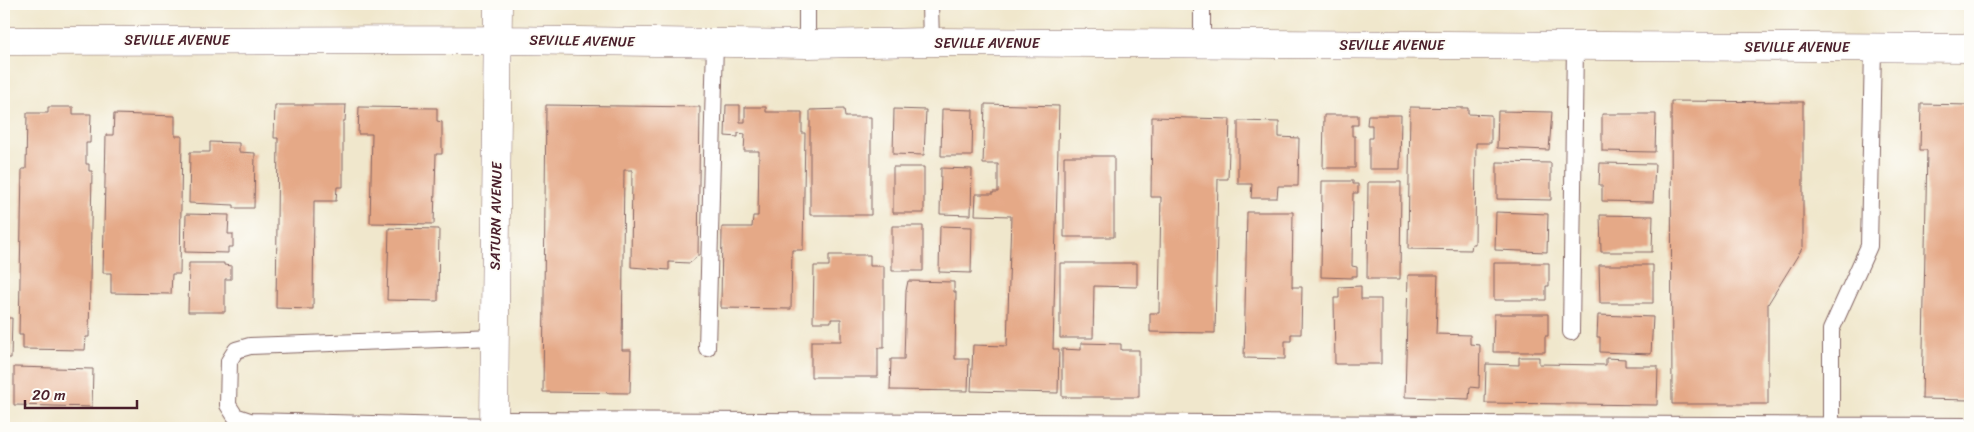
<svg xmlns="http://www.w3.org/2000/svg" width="1974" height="432" font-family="Sriracha,sans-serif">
<rect width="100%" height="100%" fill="#fdfcf7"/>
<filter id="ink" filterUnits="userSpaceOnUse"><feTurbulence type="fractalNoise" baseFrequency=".02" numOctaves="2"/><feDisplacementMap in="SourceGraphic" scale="10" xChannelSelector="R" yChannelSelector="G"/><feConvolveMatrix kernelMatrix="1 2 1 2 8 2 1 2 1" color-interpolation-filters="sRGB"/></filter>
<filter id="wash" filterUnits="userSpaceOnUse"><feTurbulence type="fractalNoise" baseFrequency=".0096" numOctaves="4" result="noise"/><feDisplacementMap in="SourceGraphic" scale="20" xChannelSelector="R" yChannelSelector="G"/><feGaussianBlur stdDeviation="1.12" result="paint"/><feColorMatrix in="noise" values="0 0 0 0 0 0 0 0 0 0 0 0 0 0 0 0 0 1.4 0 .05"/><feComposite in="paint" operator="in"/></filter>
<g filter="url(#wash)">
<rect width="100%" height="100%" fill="#f0e7cc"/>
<g id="blocks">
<path fill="#e5a987" d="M194 4H219V6H194Z
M251 4H275V6H251Z
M1671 101 1803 102V247L1768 304V404H1672Z
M985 104 1059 106 1053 349H1059L1058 393 971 391 973 345 1007 346 1011 216 975 215 976 194H993V192H998V164H983Z
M1921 104 1970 105V400L1922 399 1927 150H1920Z
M275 105H346L345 121H343V187H337L336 201H314L313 309 276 308 278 138H274Z
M546 105 700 107 698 256 690 263 669 262V270L631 267 632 170H624L622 350H631L630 393 543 392Z
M726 105H740V122H745V107H766V112H802V133H805L803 250H792L791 309 721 308 722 227H752L753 216H758L759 151H744L745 134 738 133V137L725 136Z
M48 107H73V114H91L90 143H86V164H89V171H92L89 337H86L85 350 23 349V335H19L22 169H26L27 113H48Z
M359 107 437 108V121L442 122V154H436L434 224 370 223 372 134H358Z
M1410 107 1468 108V114L1491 115V143H1476L1475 244H1472L1471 250 1408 249Z
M844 109 845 117H871V215H810V110Z
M894 109 926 110 924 155 893 154Z
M942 109 973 110 972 156H941Z
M1498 111 1552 112 1549 150 1497 148Z
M114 114 175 116V136H182L180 274H172L171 294 111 293V273H103L106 135H113Z
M1602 114H1656L1655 152 1602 151Z
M1324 115H1358V125H1352V136H1355V168H1323Z
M1368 115H1401L1400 169H1369V138H1372V125H1367Z
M1152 117 1230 119 1228 179H1218L1215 333 1150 332V313H1159L1161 197H1151Z
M1238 121 1279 122V137L1299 138 1298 186H1278L1277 198H1251L1252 184H1238Z
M210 142 239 143V152L255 153 254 208H234V205L189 203 190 152H210Z
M1064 156H1114V237H1064Z
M1497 162 1551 163V200L1497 199Z
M1600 163 1655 164 1653 202 1602 201V185H1599Z
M893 167H924V213H893Z
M941 168 972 169 971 215 940 214Z
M1322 181H1353V184H1358V193H1353L1352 266 1357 267V276H1352V278L1321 277Z
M1368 182H1401L1400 279H1367Z
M1247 212H1293L1292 287H1302L1301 334H1291V341H1285V359L1244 358Z
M1496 212 1548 214 1547 252 1495 250Z
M186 214 229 215 228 234H233V247H228V253L185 252Z
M1600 215 1653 216 1652 252H1601Z
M892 226H923V271H892Z
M940 226 972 227 971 273 939 272Z
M389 228 439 229 438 301 387 300Z
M829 255H870V266H884V348H878V377H811V341H841V319H831V322H813L814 266H829Z
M189 263H224V265L231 266V279H225V312H188Z
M1060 263H1137V287L1094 286 1093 338H1060Z
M1494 263H1549V286H1546V300H1494Z
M1599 265H1653V303H1600Z
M1408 275H1438L1436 334 1470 335V344L1480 345 1479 388 1470 387 1469 399 1405 397Z
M908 281 954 282V292H956L955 359H969L968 391 890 390 891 359H904L906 291Z
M1361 286V299H1381V364H1335L1334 298H1339V287Z
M1494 314H1548V336H1545V352H1493Z
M1598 315 1653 317 1651 354 1600 352V337H1597Z
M4 318H12L11 358H4Z
M1081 343 1121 344V350H1139V397H1062V349L1081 350Z
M1519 357H1539V364L1606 365V358L1625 359V366H1658L1657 405 1485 403 1486 364 1519 365Z
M14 367 93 369 92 407 14 405Z"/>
</g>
</g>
<g filter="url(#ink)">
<use href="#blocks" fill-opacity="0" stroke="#846563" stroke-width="1"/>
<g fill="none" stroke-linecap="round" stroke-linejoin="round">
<defs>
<path id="service" d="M807 4V44
M930 4 931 42
M1202 4V44
M1571 332 1575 46
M707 348 715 43
M494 420 1970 426
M494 427 250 421 235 416 228 405 229 361 236 350 250 346 495 337
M1831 428V330L1869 246 1873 48"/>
<path id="tertiary" d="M4 41 497 40 807 44 931 42 1970 48
M494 428 498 4"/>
</defs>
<use href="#service" stroke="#846563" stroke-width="18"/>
<use href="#tertiary" stroke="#846563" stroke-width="29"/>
<use href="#service" stroke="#fff" stroke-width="16"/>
<use href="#tertiary" stroke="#fff" stroke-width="28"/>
</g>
</g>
<g text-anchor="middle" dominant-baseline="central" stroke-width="4" stroke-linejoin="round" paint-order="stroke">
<g font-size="14" fill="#4a1f2b" stroke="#fdfcf7">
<text x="177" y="40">SEVILLE AVENUE</text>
<text transform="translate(582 41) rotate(1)">SEVILLE AVENUE</text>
<text x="987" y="43">SEVILLE AVENUE</text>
<text x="1392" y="45">SEVILLE AVENUE</text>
<text x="1797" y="47">SEVILLE AVENUE</text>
<text transform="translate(496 216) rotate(-89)">SATURN AVENUE</text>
</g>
</g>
<rect width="1974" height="432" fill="none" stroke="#fdfcf7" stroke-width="20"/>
<path d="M25 400v8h112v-8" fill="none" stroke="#4a1f2b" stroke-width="2.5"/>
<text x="32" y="400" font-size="15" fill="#4a1f2b" stroke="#fdfcf7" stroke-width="4" paint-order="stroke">20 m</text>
</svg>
